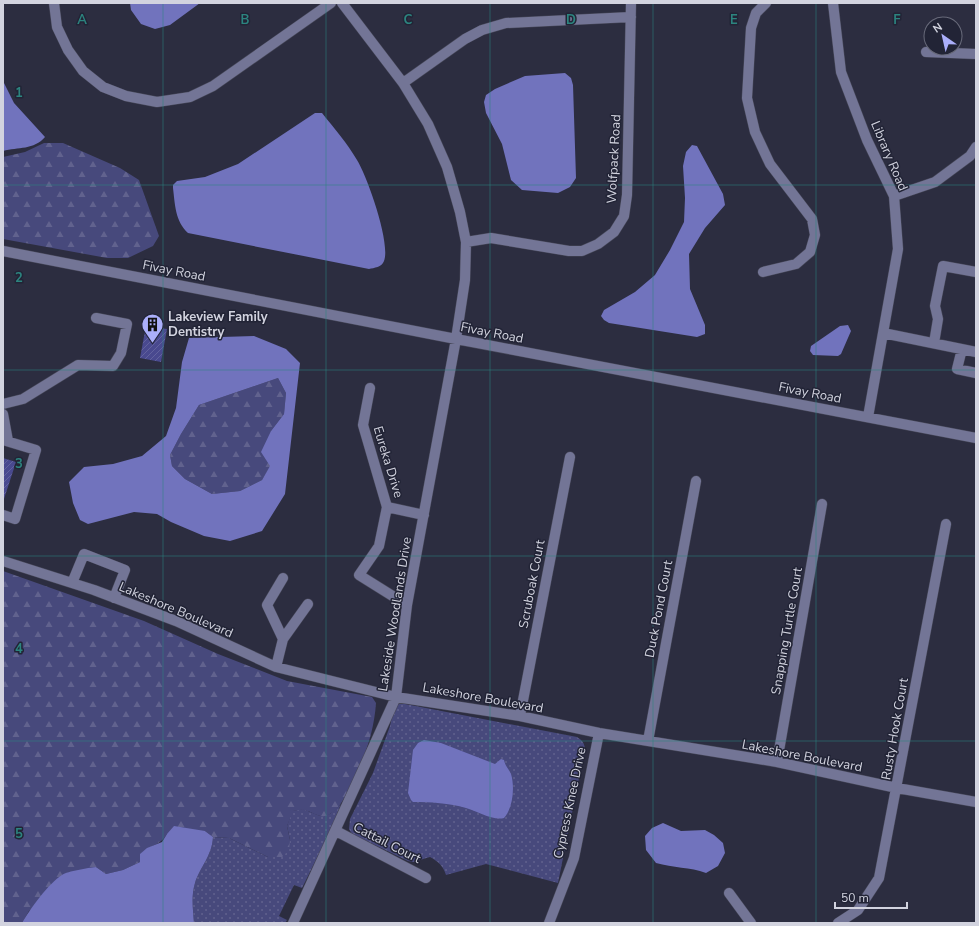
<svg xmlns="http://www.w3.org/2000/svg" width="979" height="926" font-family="'Nunito Sans',sans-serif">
<defs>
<pattern id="grass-dots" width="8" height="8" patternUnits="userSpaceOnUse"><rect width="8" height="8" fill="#47497c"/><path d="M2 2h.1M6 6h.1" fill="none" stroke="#61628e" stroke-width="1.8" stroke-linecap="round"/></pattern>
<pattern id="forest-firs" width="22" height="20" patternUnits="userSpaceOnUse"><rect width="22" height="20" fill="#47497c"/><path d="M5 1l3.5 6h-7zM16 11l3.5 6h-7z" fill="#61628e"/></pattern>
<pattern id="building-hatch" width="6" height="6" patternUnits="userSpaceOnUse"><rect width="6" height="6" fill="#49498f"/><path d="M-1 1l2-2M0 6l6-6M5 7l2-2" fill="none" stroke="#62629e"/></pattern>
</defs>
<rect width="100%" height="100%" fill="#2c2d40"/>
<path fill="url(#grass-dots)" d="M400 703 577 737C582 740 584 743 585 748L558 883 486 864 446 875C443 866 439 862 430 857L413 862 408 861 352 834 349 829 350 819 373 773 390 726 393 711 396 706Z
M341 804 330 832 302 888 294 885 279 916 287 920 285 923H194C193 909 191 896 195 883 200 867 212 856 213 837L229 838 268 857 290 840 287 826 292 811 303 809 320 816 330 814Z"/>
<path fill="url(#forest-firs)" d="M44 143H63L120 168 139 180 159 236 153 246 128 258H107L3 239V157L25 152Z
M278 378 286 393 284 414 271 431 270 467 262 480 240 491 212 494 185 479 172 466 170 455 181 434 199 405Z
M3 571 144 621 218 654 287 681 372 697 376 703C374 733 364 760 350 787 345 797 340 808 330 814 320 820 314 812 304 810 301 809 296 811 293 811L287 826 290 840 289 850 282 857H268L229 838 213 837 205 831 167 834C160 846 151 844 141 854L140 862 123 870 106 874 96 867 29 911 22 923H3Z"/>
<path fill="#7173bd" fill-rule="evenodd" d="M130 3H200L170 25 155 29 141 24 131 10Z
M565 73 571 78 573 85 576 178 570 187 558 193 522 190 511 180 502 144 486 113 484 102 486 95 495 89 525 76Z
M3 81 14 103 45 137C34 150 18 147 3 151Z
M315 113H322C334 128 347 143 357 160 367 176 391 243 384 261 382 267 374 268 369 269L188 233C175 221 175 204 173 188V185L177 181 205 177 238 164Z
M692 145 697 146 723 194 725 205 705 228 689 254 690 289 705 325V334L697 337 609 323 604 320 601 316 604 310 635 292 655 275 670 250 684 222 685 198 683 166 686 152Z
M848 325 851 331 841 354 838 356 813 355 810 351 811 346 840 326Z
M254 336 286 349 300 363 285 494 262 531 230 541 204 536 171 522 157 514 134 512 88 524 80 520 73 503 69 482 84 467 113 464 142 456 166 436 176 408 182 362 189 338ZM278 378 286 393 284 414 271 431 261 452 270 466 262 480 240 491 212 494 185 479 172 466 170 455 181 434 199 405Z
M424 740 441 743 495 764 501 759 504 760C505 766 509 769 511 774 515 787 513 808 504 818 493 821 477 811 466 808 449 803 431 802 413 802L411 800 408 793 413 750 418 743Z
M663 823 681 831 705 830 714 835 723 843 725 853 718 866 706 873C690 867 673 868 656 863L646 850 645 836 652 828Z
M174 826 205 831 213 837C212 856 200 867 195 883 191 896 193 909 194 923H22C30 909 49 883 62 875 68 871 88 868 96 867L106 874 123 870 140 862V854L147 848 162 842 167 834Z"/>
<path fill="url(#building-hatch)" d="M146 326 167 329 161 362 140 358Z
M3 458 16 462 3 502Z"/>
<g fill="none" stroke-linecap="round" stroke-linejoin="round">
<defs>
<path id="minor" d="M54 3 57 27 68 50 83 71 103 87 126 96 157 102 190 97 213 86 331 3
M833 3 841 72 867 140 894 196 898 249 868 417
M926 52 976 54
M403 83 465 39 482 30 506 23 631 17
M894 196 935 182 970 156 976 147
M466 242 491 238 569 251H582L598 244 614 232 624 216 627 195 631 3
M3 251 456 339 976 438
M763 272 796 264 810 252 815 235 812 219 770 164 755 132 747 98 751 28 756 13 766 3
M883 333 976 352
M934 343 938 319 935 306 943 266 976 272
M962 349 957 369 976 373
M370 388 363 425 387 507 424 515
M3 404 23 399 78 365 113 366 121 353 127 324 96 318
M3 414 8 441
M3 440 36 450 15 519 3 515
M387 507 379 546 359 575 407 605
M3 561 94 590 176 621 276 667 396 697 520 716 599 733 777 762 897 788 976 802
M283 578 267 605 283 639
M72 583 84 554 125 570 114 598
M276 667 283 639 308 604
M520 716 570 457
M648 741 696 481
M777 762 822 504
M336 831 426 878
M729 893 751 923
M293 923 396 697 407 605 456 339 465 280 466 242 460 212 447 167 428 124 403 83 342 3
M549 923 574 858 599 733
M838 923 858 910 879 878 946 524"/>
</defs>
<use href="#minor" stroke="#474859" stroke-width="11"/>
<use href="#minor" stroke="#737596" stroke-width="10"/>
</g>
<path fill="none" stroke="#2c847f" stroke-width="1" stroke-opacity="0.55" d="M163 3V923M326 3V923M490 3V923M653 3V923M816 3V923M3 185H976M3 370H976M3 556H976M3 741H976"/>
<defs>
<symbol id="building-pin" viewBox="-11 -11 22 30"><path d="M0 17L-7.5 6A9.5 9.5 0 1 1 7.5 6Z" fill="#abaffb" stroke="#222436"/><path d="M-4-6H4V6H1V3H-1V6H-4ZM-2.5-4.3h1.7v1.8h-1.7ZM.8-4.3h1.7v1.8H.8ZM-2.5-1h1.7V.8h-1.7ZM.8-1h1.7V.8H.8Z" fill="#111"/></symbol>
</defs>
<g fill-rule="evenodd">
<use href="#building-pin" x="140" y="312" width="25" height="34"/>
</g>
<g text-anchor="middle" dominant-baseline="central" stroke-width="3" stroke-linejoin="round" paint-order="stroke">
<g font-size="13" fill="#d2d3df" stroke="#222436">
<text transform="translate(889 156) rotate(67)">Library Road</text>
<text transform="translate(614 159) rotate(-87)">Wolfpack Road</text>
<text transform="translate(174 271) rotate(11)">Fivay Road</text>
<text transform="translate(492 333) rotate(11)">Fivay Road</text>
<text transform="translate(810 393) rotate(11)">Fivay Road</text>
<text transform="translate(388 462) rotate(73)">Eureka Drive</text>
<text transform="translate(532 584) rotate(-79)">Scruboak Court</text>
<text transform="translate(659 609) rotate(-79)">Duck Pond Court</text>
<text transform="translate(176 610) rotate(23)">Lakeshore Boulevard</text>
<text transform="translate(395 614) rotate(-81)">Lakeside Woodlands Drive</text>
<text transform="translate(787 631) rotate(-80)">Snapping Turtle Court</text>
<text transform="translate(483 698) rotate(10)">Lakeshore Boulevard</text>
<text transform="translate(895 729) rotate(-80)">Rusty Hook Court</text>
<text transform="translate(802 756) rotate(11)">Lakeshore Boulevard</text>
<text transform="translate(570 803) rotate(-78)">Cypress Knee Drive</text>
<text transform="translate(387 843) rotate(27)">Cattail Court</text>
</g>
<g font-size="13" font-weight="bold" fill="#d2d3df" stroke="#222436" text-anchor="start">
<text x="168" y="317">Lakeview Family<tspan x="168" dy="15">Dentistry</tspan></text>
</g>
</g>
<g font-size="13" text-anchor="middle" font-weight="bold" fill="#2c847f" stroke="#222436" stroke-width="3" stroke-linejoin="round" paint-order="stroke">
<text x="82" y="24">A</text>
<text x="245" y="24">B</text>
<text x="408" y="24">C</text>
<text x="571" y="24">D</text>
<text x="734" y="24">E</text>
<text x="897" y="24">F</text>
<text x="19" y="97">1</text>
<text x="19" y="282">2</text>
<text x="19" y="468">3</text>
<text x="19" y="653">4</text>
<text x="19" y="838">5</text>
</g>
<rect width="979" height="926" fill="none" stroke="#d2d3df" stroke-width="8"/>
<g transform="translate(943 36) rotate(326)"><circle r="19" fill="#222436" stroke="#686a7a"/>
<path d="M0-3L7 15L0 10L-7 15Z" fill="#abaffb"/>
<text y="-6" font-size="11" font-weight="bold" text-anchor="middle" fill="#d2d3df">N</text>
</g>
<path d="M835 902v6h72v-6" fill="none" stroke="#d2d3df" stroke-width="2"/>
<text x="841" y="902" font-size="12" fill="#d2d3df" stroke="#222436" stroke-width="3" paint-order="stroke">50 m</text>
</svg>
